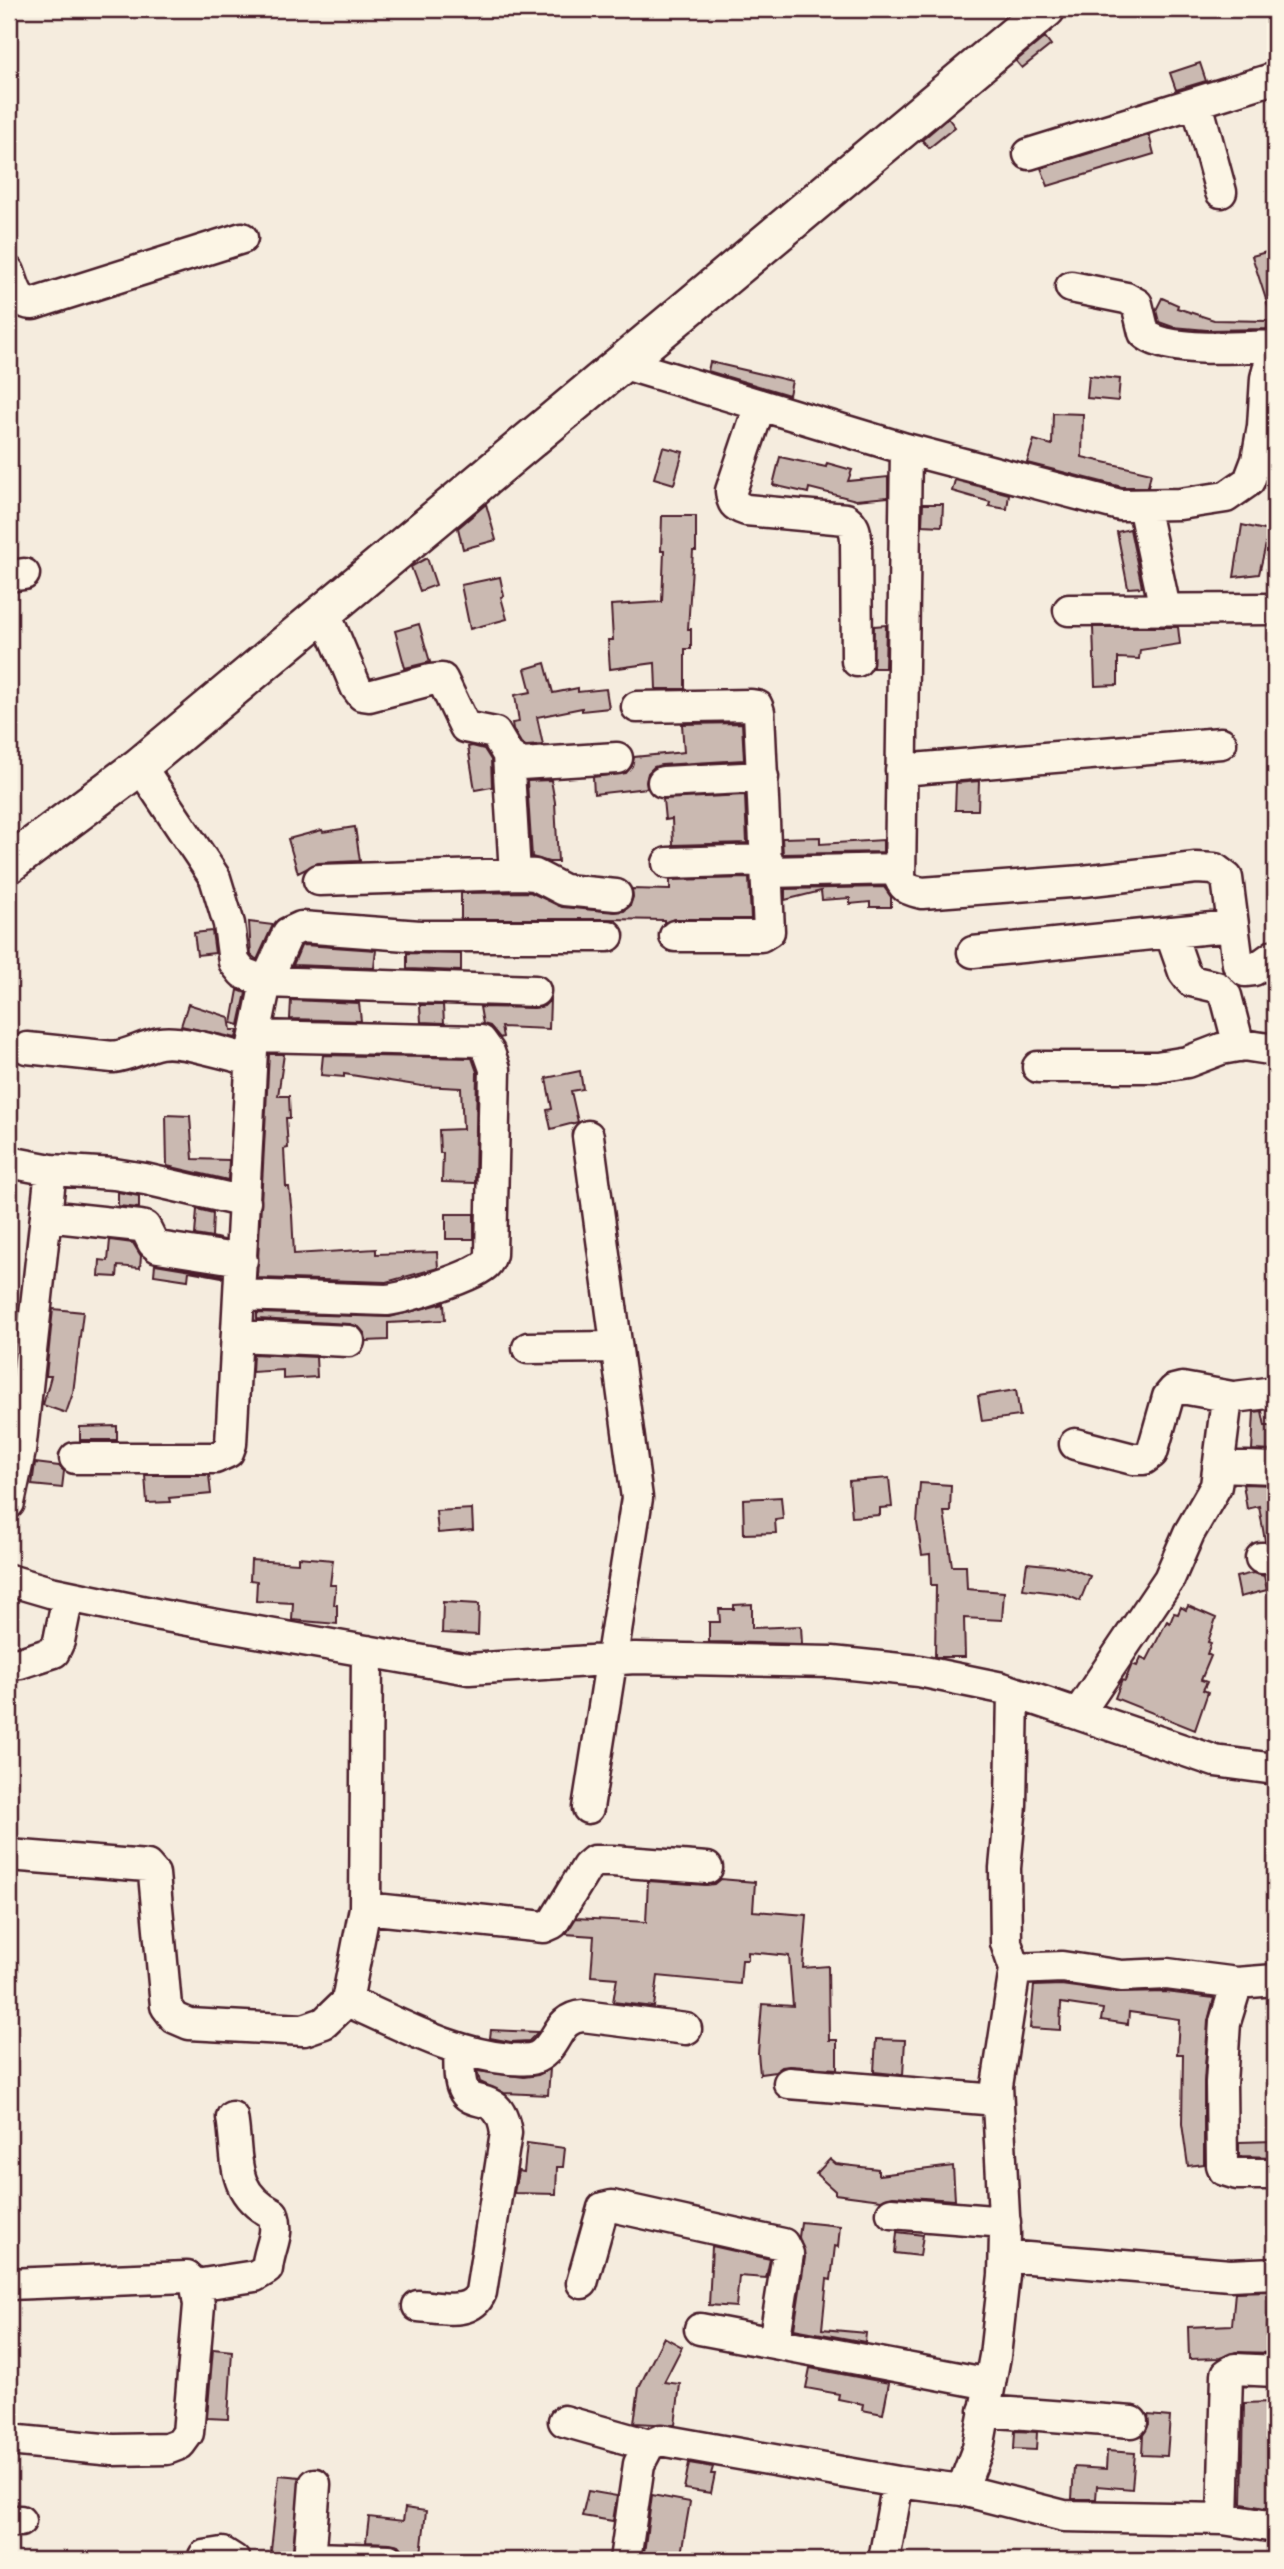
<svg xmlns="http://www.w3.org/2000/svg" width="1284" height="2569" font-family="'Patrick Hand',sans-serif">
<rect width="100%" height="100%" fill="#f5ecde"/>
<filter id="ink" filterUnits="userSpaceOnUse"><feTurbulence type="fractalNoise" baseFrequency=".0143" numOctaves="2"/><feDisplacementMap in="SourceGraphic" scale="14" xChannelSelector="R" yChannelSelector="G"/><feConvolveMatrix kernelMatrix="1 2 1 2 8 2 1 2 1" color-interpolation-filters="sRGB"/></filter>
<g filter="url(#ink)">
<path fill="#cab9b1" stroke="#4a1f2b" stroke-width="2" d="M1045 37 1051 45 1022 68 1016 61Z
M1200 63 1206 81 1176 90 1170 73Z
M948 118 955 127 929 148 922 140Z
M1149 135 1154 154 1048 186 1041 168Z
M1270 251 1275 270V318H1272L1252 256Z
M1162 298 1178 305 1177 308 1214 320 1268 321 1267 329 1207 330 1173 327 1159 322 1156 310Z
M710 362 792 381 789 395 708 371Z
M1089 376 1120 379 1118 401 1087 398Z
M1053 413 1083 414 1082 457 1151 473 1148 487H1122L1027 463 1034 440 1052 445Z
M663 447 683 452 674 484 654 478Z
M780 457 826 467 827 463 852 470 848 481 888 477V497L856 500 809 488 808 493 773 485Z
M955 480 1009 494 1007 509 989 506 990 502 952 491Z
M486 504 496 540 463 549 458 528Z
M923 504H943L942 526 922 525Z
M662 516H696V551H693L688 629H691V649H685V689H656L655 663 610 669 608 640H613L611 605 662 602 664 551H661Z
M1242 525 1269 531 1259 574 1234 577Z
M1130 529 1142 587 1128 588 1117 532Z
M427 558 436 585 420 591 411 567Z
M500 577 504 596 501 597 507 619 470 629 461 585Z
M419 624 430 662 405 668 395 631Z
M886 625 885 668H873L874 626Z
M1093 627H1178L1180 644 1140 650 1139 659 1118 658V685L1095 686Z
M545 663 553 693 578 688V692L606 689 609 708 582 711V708L537 717 543 745 526 746 521 743 513 729 512 723 519 722 515 695 531 692 525 669Z
M742 723 744 760 661 765 654 767 648 773 646 782 647 788 594 794 593 777 626 773 632 766 634 757 684 752 682 724Z
M472 746 484 749 491 760 492 787 475 790 468 747Z
M551 780 555 802 558 862H549L532 857 527 781Z
M979 781 978 810H955L956 783Z
M745 795 747 843 673 845 672 819 665 820 663 799Z
M355 827 360 861 318 863 298 873 288 839 322 830 323 832Z
M820 837V844L883 840V852L783 854 782 838Z
M749 878 751 919H675L664 923V920L608 919H461V893L530 892 562 907 615 912 624 911 630 906 633 897 632 889 670 890V880Z
M884 887 891 897V907H870V902L850 904V898L822 900 821 891 785 900V889Z
M249 922 273 925 257 960 251 955Z
M212 931 215 953 197 955 194 933Z
M304 945 376 950 374 968 293 965 301 946Z
M407 953 461 954V971L407 969Z
M238 990 246 993 239 1025 232 1023Z
M291 1000 359 1003 361 1021 290 1019Z
M550 1000 549 1029 501 1027 503 1037 500 1038 490 1026 483 1024 480 1007 534 1008 544 1006Z
M188 1004 229 1017 231 1030H238L236 1038 181 1026Z
M420 1005H443L444 1023 421 1022Z
M269 1054H284L278 1096H289L290 1118H286L288 1148 284 1149 286 1187H289L292 1215 294 1254 376 1249V1254L437 1252 438 1268 386 1282 257 1278Z
M323 1055 472 1058 477 1072 475 1183 442 1182 443 1153H440L439 1130 463 1129 461 1088 422 1086 344 1074V1077L321 1075Z
M580 1071 583 1089 571 1091 578 1122 551 1129 547 1110 552 1109 546 1078Z
M166 1115 190 1116 193 1159 229 1160 228 1180 167 1166Z
M118 1192 139 1196V1208L118 1206Z
M197 1209 213 1213 212 1237 224 1240 195 1235Z
M446 1214H474V1239H446Z
M110 1240 133 1243 141 1256 140 1268 118 1266 117 1277 99 1276 100 1260 108 1261Z
M155 1264 222 1275V1277L189 1271 188 1280 154 1275Z
M444 1303 445 1320 388 1323V1340L366 1341 365 1334 359 1327 350 1324 257 1319V1313L390 1317Z
M53 1309 83 1312 73 1393 66 1413 43 1405 51 1376H46Z
M253 1354 316 1357 317 1377 283 1379V1370L252 1372Z
M1016 1390 1020 1416 982 1421 978 1396Z
M1262 1411 1265 1426H1275V1451L1252 1450 1254 1412Z
M117 1426V1440H80V1427Z
M35 1463 59 1466 64 1471 62 1488 32 1485Z
M145 1475H209L211 1494 169 1498 170 1502 147 1503Z
M889 1478 892 1507 880 1508V1515L852 1517 849 1481Z
M920 1483 951 1485 950 1512H944L952 1566H966L967 1589 1004 1592 1002 1620 964 1618 965 1657H935L936 1585H931L930 1554 922 1555 917 1523Z
M1243 1484 1275 1485V1541H1265L1259 1506 1247 1509Z
M781 1497 783 1519 775 1520 776 1533 744 1534 743 1499Z
M472 1509 473 1530 438 1533 436 1511Z
M298 1557 333 1560 330 1585H336L334 1605H337V1624L292 1620 293 1603 256 1601 257 1581 250 1580 251 1560 298 1563Z
M1027 1563 1067 1567 1090 1576 1080 1601 1064 1594 1023 1589Z
M1253 1573 1264 1576 1267 1590 1240 1597 1236 1577Z
M443 1602 479 1604 478 1635 442 1633Z
M752 1604V1628L801 1626 802 1644 709 1642V1622H720L719 1609H734V1605Z
M1188 1606 1216 1618 1208 1642 1211 1643 1207 1654 1211 1656 1201 1680 1207 1682 1203 1690 1208 1692 1195 1730 1115 1698 1122 1680 1125 1681 1132 1664 1137 1666 1141 1657 1147 1660 1167 1621 1170 1623 1174 1613 1178 1614 1181 1607 1186 1610Z
M720 1879 755 1882 753 1911 807 1915 803 1968 828 1966 829 2040H837V2069L790 2066 782 2067 775 2072 760 2074 758 2053 762 2004 793 2006 789 1956 748 1952V1960H742L740 1984 658 1976 654 2007 613 2002 617 1978 591 1976 594 1936 566 1934 576 1918 646 1922 648 1881 706 1885 714 1884Z
M1061 1985 1120 1993 1166 1992 1214 1998 1208 2021 1204 2082V2164L1188 2166 1182 2124 1183 2054H1177L1179 2019 1129 2012 1128 2024 1101 2020 1103 2009 1061 2003 1060 2030 1030 2028 1034 1986Z
M491 2030 538 2032 529 2041 511 2042 490 2038Z
M876 2039 905 2040 903 2075 874 2072Z
M550 2069 548 2095 504 2093 480 2082 477 2071 524 2077 538 2075Z
M1275 2141V2157L1239 2156V2142Z
M527 2143 565 2148 563 2167H557L556 2194 514 2193 518 2171 524 2172Z
M830 2159 836 2164 878 2169V2175L953 2166 955 2200 893 2196 881 2200 835 2194V2191L816 2174Z
M801 2222 840 2226 838 2247 835 2246 831 2280 827 2279 822 2329 866 2333 865 2342 794 2329 805 2257 799 2237Z
M897 2232 923 2235 920 2256 895 2253Z
M712 2246 770 2259 766 2278 739 2276 736 2307 709 2305Z
M1270 2291 1267 2330H1275V2353L1236 2352 1220 2358 1189 2359 1188 2327 1232 2325 1235 2292Z
M664 2337 682 2347 664 2382 680 2384 675 2425 634 2423 639 2387Z
M213 2349 232 2351 228 2419 207 2418Z
M810 2368 889 2383 883 2414 862 2410 863 2404 838 2399 839 2394 806 2388Z
M1271 2402 1272 2426 1270 2427 1271 2509 1242 2504 1244 2403Z
M1148 2415 1170 2417 1167 2456 1142 2455 1143 2435 1149 2424Z
M1015 2431 1037 2432 1036 2450 1014 2449Z
M1107 2451 1135 2453 1132 2489 1097 2486 1096 2499H1072L1074 2467 1106 2469Z
M689 2463 713 2467 711 2474H715L711 2493 684 2489Z
M279 2475 300 2477 292 2560H270Z
M588 2491 617 2496 613 2521 582 2516Z
M652 2495 690 2502 680 2560H643Z
M405 2508 426 2511 421 2554 405 2552 399 2545 390 2543 366 2542 369 2517 403 2521Z"/>
<g fill="none" stroke-linecap="round" stroke-linejoin="round">
<defs>
<path id="minor" d="M1197 103 1221 192
M1029 154 1275 78
M9 272C14 285 17 304 33 304L242 238
M1071 287 1126 298 1137 304 1144 333C1166 354 1245 347 1274 346
M621 363 906 449 1120 505 1180 504 1226 497 1249 481 1257 460 1263 426 1266 378 1275 344
M760 405 731 491C732 503 734 506 746 510L846 519C854 525 855 530 856 539L857 661
M906 449 900 879C905 890 911 890 922 893L1083 881 1196 868 1215 869 1227 878 1238 964 1245 971 1254 970 1275 955
M1143 505 1165 609
M9 576 24 574
M1069 610 1275 609
M324 611 356 687 362 695 369 696 430 680 442 679 465 727 495 733 508 755 521 764 617 758
M637 707 751 705 757 706 759 712 769 931 761 936H675
M508 755 515 874
M140 766 215 878 229 924 234 962 243 973 266 982 535 991
M901 770 1221 743
M663 782 763 777
M668 863 767 860
M768 872 900 869
M319 880 522 874 535 875 564 890 616 895
M1170 932 1184 972 1191 981 1217 987 1226 996 1239 1046
M973 952 1232 926
M27 1048 113 1057C130 1055 144 1046 160 1043 182 1039 228 1055 251 1060
M1038 1067H1157L1187 1062 1221 1049 1243 1045 1275 1050
M588 1136 637 1498 588 1808
M9 1162 51 1170 114 1174 145 1179 245 1202
M46 1216 140 1226 145 1227 153 1243 158 1247 242 1260
M240 1295 387 1300C404 1298 476 1276 486 1264 489 1261 490 1258 491 1254L495 1069 489 1052 481 1041 255 1036
M238 1336 349 1341
M528 1348 616 1347
M1075 1444 1133 1459H1144L1152 1453 1168 1397 1174 1390 1182 1388 1232 1397
M75 1458H215L228 1452 231 1444 252 1050 266 982 288 933 301 927 420 936H608
M1218 1466 1275 1468
M9 1503 20 1451 51 1170
M1261 1558H1275
M9 1580 50 1592 160 1615 469 1669 635 1658 832 1662 919 1671 1002 1688 1215 1761 1275 1769
M9 1664 20 1663 54 1652 59 1641 68 1596
M1078 1714 1169 1579 1189 1533 1216 1486 1227 1398 1275 1392
M9 1855 147 1866 154 1874 166 2006 175 2018 189 2024 304 2030 324 2023 347 2001 365 1908 367 1651
M365 1908 544 1927 553 1923 587 1867 594 1861H612L707 1868
M1015 1969 1062 1967 1122 1976 1167 1974 1237 1983 1225 2022 1221 2083 1222 2165 1224 2170 1237 2174H1275
M1237 1983 1275 1980
M347 2001C400 2024 453 2054 510 2059 519 2059 529 2061 537 2057 559 2046 555 2018 583 2016L686 2029
M789 2083 997 2100
M892 2213 1005 2222
M1005 2256 1230 2275 1275 2273
M582 2283 603 2208 612 2206 783 2244 788 2254 774 2343
M9 2284 187 2277 196 2285 199 2305 188 2433 180 2444 167 2449 113 2450 9 2440
M196 2285 255 2276 267 2269C269 2247 280 2235 273 2214 229 2192 239 2158 232 2117
M418 2306C440 2307 471 2317 481 2292L506 2133C499 2088 472 2110 463 2089 458 2078 460 2061 459 2049
M700 2329 990 2384
M984 2411 1132 2422
M564 2421 649 2445
M962 2490 978 2448 995 2356 1004 2275 1005 2234 997 2086 1015 1969 1006 1943 1005 1868 1011 1805 1013 1692
M1223 2519 1227 2374 1235 2369 1275 2371
M9 2521H20
M204 2556 223 2553 234 2560
M309 2558 389 2560
M309 2560 315 2484
M625 2560 639 2464 649 2445 661 2440 898 2482 962 2490 1064 2516 1223 2519 1275 2527
M884 2560 898 2482"/>
<path id="major" d="M9 864 140 766 1046 9"/>
</defs>
<use href="#minor" stroke="#4a1f2b" stroke-width="35"/>
<use href="#major" stroke="#4a1f2b" stroke-width="42"/>
<use href="#minor" stroke="#fcf5e5" stroke-width="30"/>
<use href="#major" stroke="#fcf5e5" stroke-width="37"/>
</g>
</g>
<rect width="1284" height="2569" fill="none" stroke="#fcf5e5" stroke-width="35"/>
<rect x="18" y="18" width="1249" height="2534" fill="none" stroke="#4a1f2b" stroke-width="2.5" filter="url(#ink)"/>
</svg>
